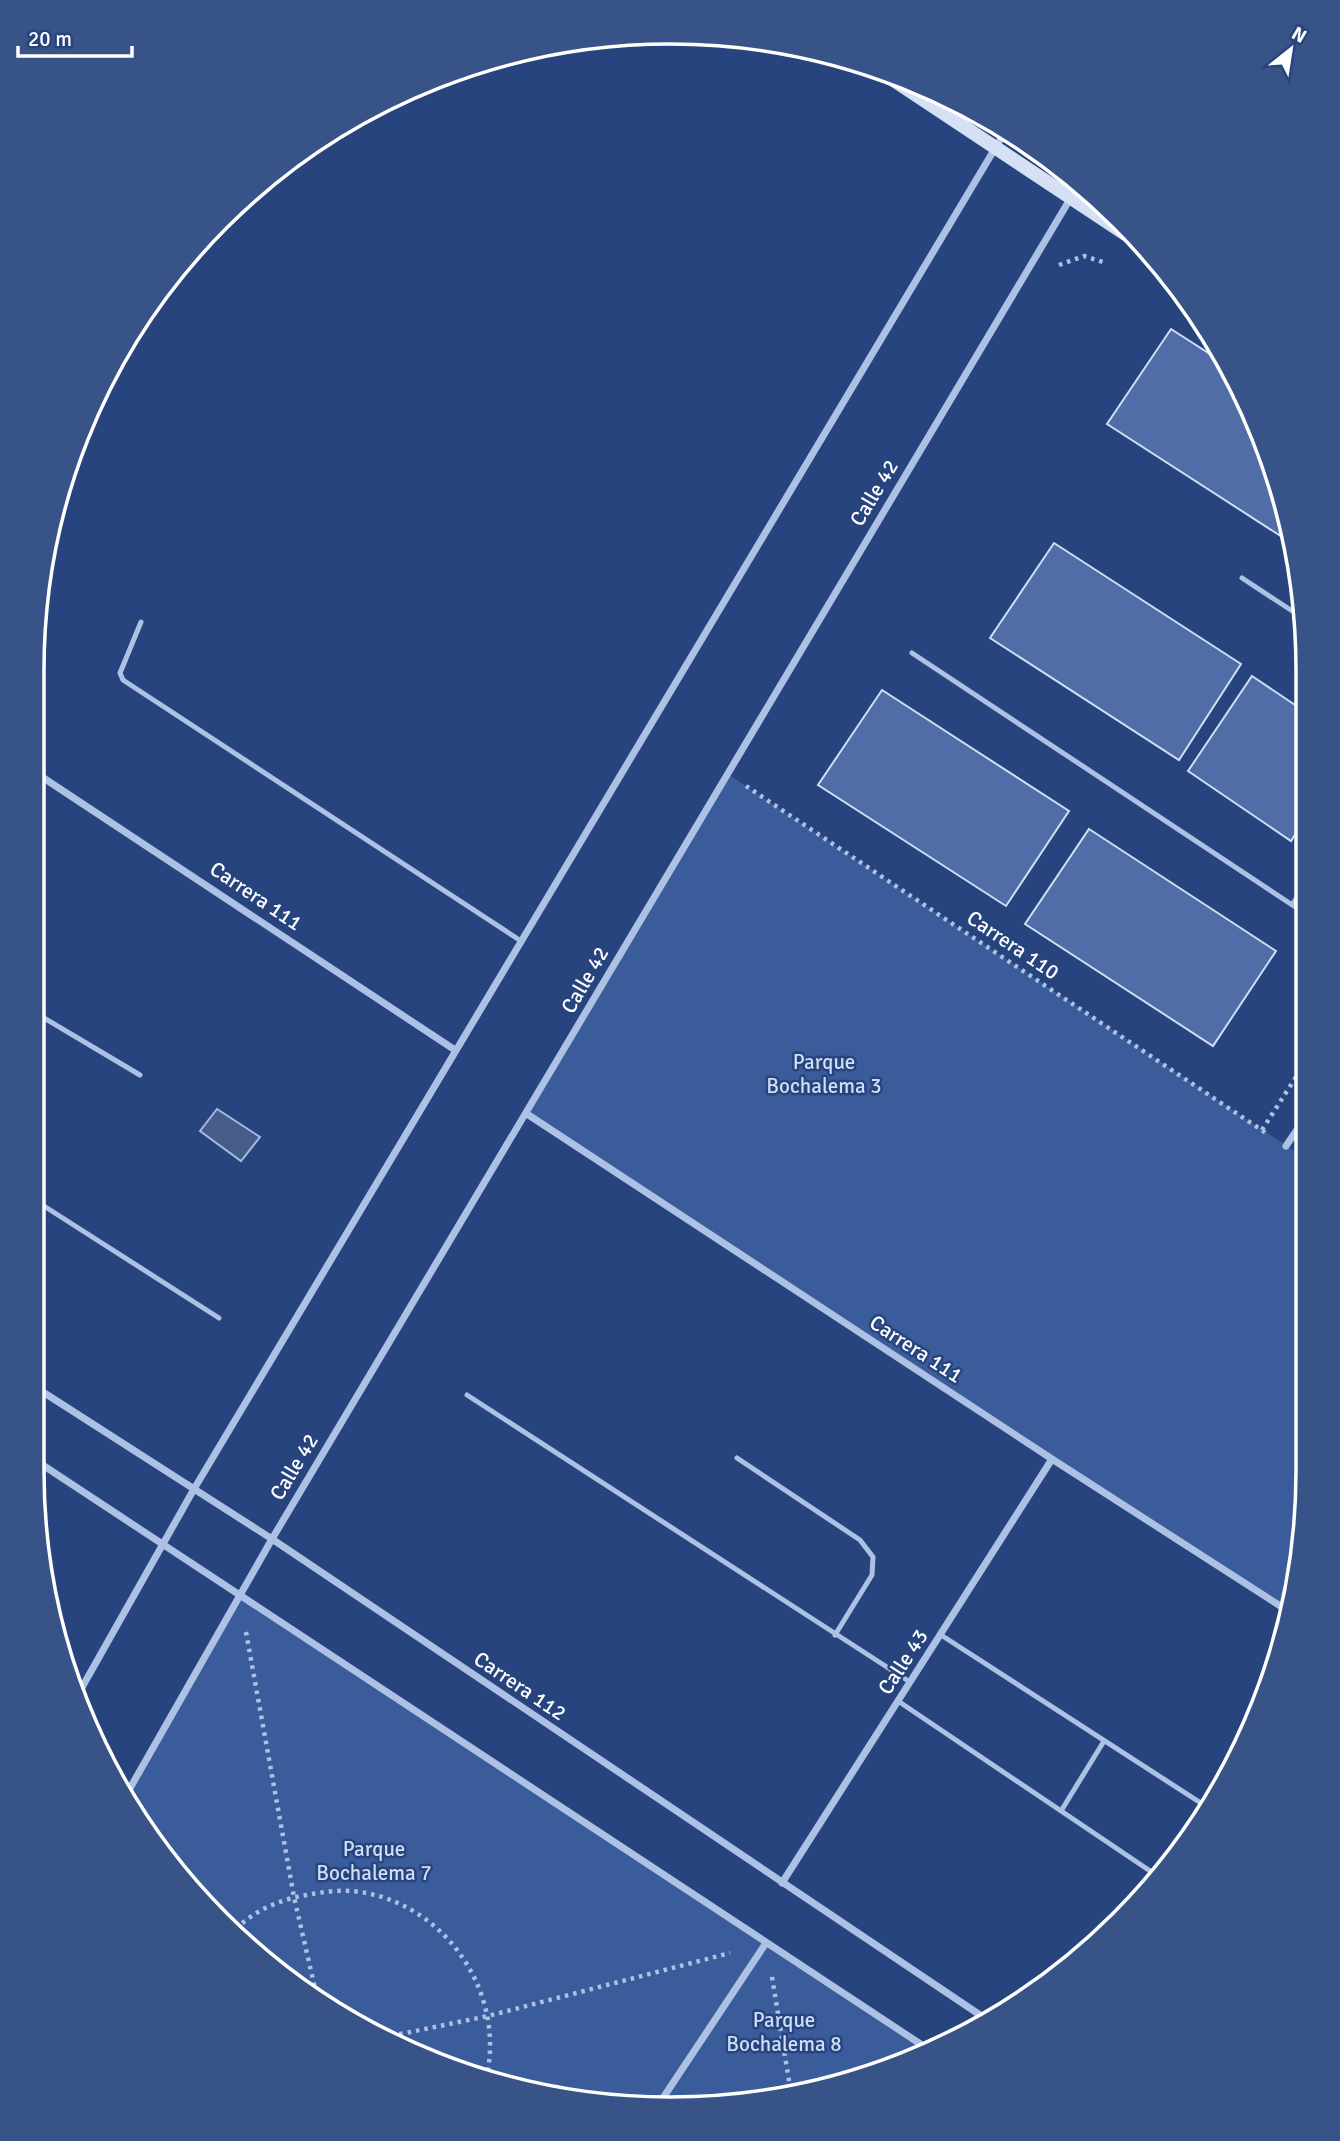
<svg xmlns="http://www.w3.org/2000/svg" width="1340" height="2141" font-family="Signika,sans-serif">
<rect width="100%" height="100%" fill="#27447e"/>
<path fill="#3b5c9b" d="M726 773 1305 1158 1303 1554 1288 1611 527 1114Z
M240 1596 925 2047 836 2088 670 2109 464 2075 282 1978 139 1826 125 1797Z"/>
<path fill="#475c87" stroke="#a2bae5" stroke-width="2" d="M217 1109 260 1137 241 1161 200 1131Z"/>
<path fill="#506da7" stroke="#d0ddf4" stroke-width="2" d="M1171 329 1230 367 1242 387 1287 504 1293 544 1107 424Z
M1054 543 1241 664 1179 760 990 638Z
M1252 676 1307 713 1306 818 1291 841 1188 771Z
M882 690 1069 811 1006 906 818 785Z
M1089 829 1276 951 1213 1046 1025 924Z"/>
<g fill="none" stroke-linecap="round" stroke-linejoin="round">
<path stroke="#adc1e5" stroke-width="4.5" stroke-dasharray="3.5 5" stroke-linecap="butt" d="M1059 265 1084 256 1106 263
M746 786 1269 1135
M1262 1130 1305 1063
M246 1632 294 1897 317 1997
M236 1929C255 1910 281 1899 307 1895 326 1891 347 1889 366 1893 450 1909 506 1997 486 2079
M772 1977 791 2093
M391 2036 488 2016 730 1953"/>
<path stroke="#adc1e5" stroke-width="5" d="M1242 578 1306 620
M141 622 120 673 123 680 521 941
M912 653 1306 914
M1292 905 1306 884
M34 1012 140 1075
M33 1199 219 1318
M467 1395 910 1682
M737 1458 860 1540 873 1557 872 1575 835 1635
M941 1635 1207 1807
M898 1701 1159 1877
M1061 1811 1104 1741"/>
<path stroke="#adc1e5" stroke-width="7" d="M36 773 455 1050
M527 1114 1052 1459 1288 1611
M1286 1146 1305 1118
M32 1385 272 1539 986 2019
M32 1458 925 2047
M76 1698 194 1489 1006 130
M125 1797 272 1539 1079 184
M782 1883 1052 1459
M657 2107 766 1943"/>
<path stroke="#d6e0f5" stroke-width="14" d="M877 69 1136 241"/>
</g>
<g text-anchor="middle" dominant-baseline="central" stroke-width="5" stroke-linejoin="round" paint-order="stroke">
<g font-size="21" fill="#fff" stroke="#27447e">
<text transform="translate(874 493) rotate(-59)">Calle 42</text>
<text transform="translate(256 896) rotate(34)">Carrera 111</text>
<text transform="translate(1013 945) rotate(34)">Carrera 110</text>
<text transform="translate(585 980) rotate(-60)">Calle 42</text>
<text transform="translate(916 1349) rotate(33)">Carrera 111</text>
<text transform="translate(294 1467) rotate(-59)">Calle 42</text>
<text transform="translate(903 1662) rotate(-57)">Calle 43</text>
<text transform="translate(520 1686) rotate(34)">Carrera 112</text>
</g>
<g font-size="21" fill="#d0ddf4" stroke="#27447e">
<text x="824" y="1062">Parque<tspan x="824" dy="24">Bochalema 3</tspan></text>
<text x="374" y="1849">Parque<tspan x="374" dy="24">Bochalema 7</tspan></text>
<text x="784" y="2020">Parque<tspan x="784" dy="24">Bochalema 8</tspan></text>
</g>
</g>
<path d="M0 0H1340V2141H0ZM670 44H670A626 626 0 0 1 1296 670V1471A626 626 0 0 1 670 2097H670A626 626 0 0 1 44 1471V670A626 626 0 0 1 670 44Z" fill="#385388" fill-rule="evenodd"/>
<path fill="none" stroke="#fff" stroke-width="3.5" d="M670 44H670A626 626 0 0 1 1296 670V1471A626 626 0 0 1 670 2097H670A626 626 0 0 1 44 1471V670A626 626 0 0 1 670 44Z"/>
<g transform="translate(1291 49) rotate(30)" stroke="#27447e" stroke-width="5" paint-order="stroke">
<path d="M0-5L12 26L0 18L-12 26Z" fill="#ffffff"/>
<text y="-10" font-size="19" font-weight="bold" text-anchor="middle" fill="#ffffff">N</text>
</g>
<path d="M18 46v10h114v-10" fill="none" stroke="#ffffff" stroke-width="3.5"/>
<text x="28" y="46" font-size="21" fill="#ffffff" stroke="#27447e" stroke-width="5" paint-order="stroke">20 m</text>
</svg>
